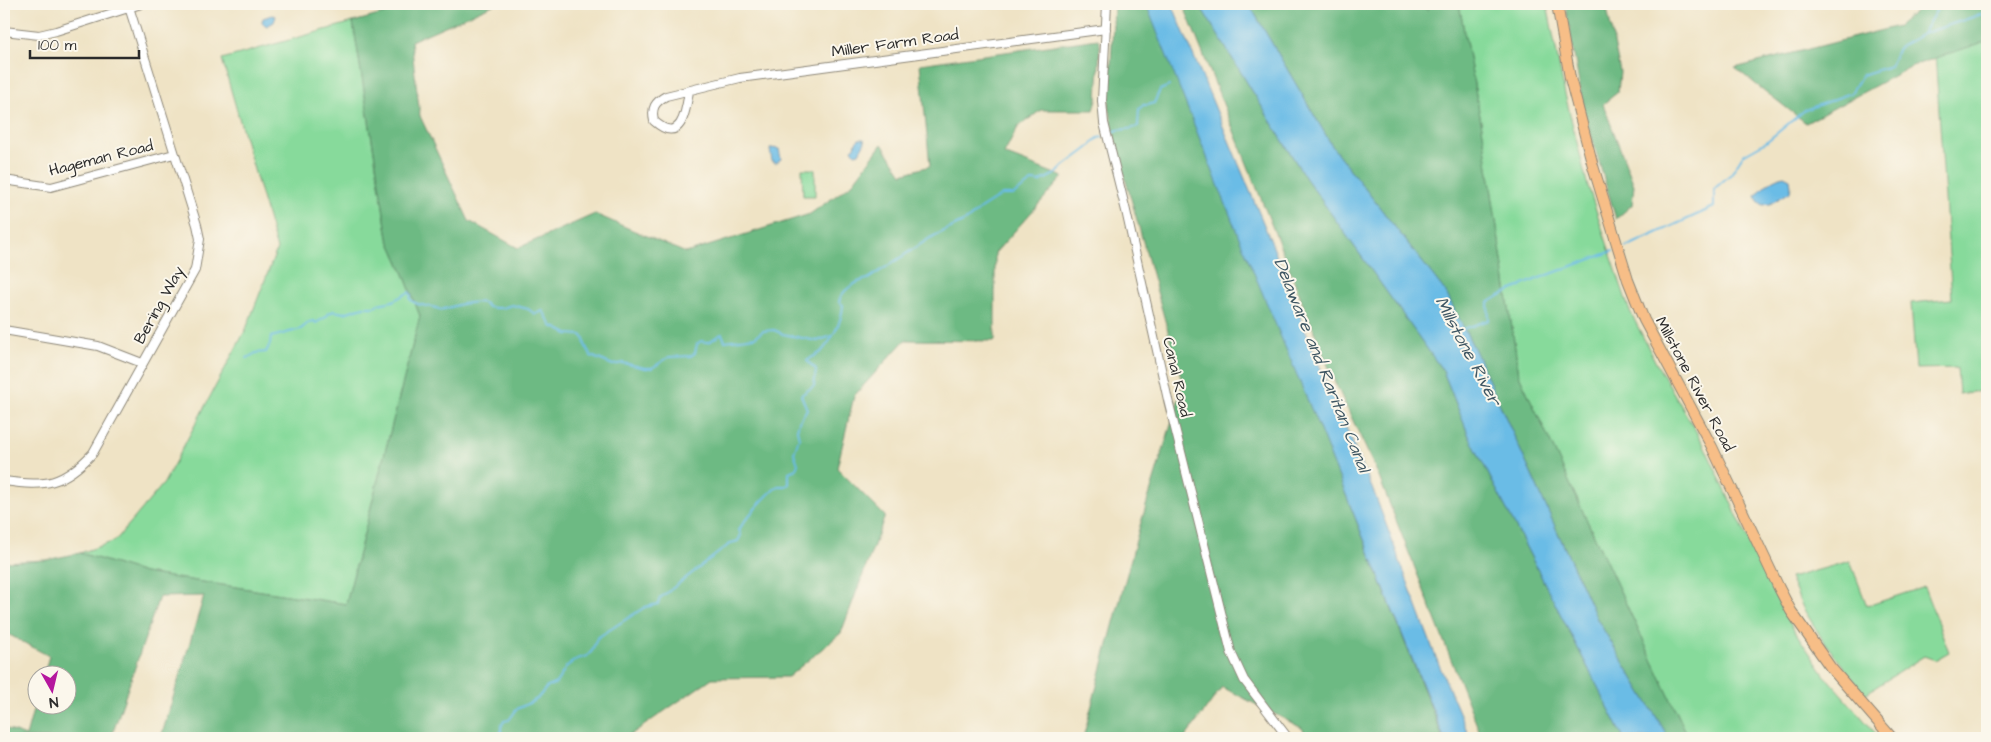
<svg xmlns="http://www.w3.org/2000/svg" width="1991" height="742" font-family="'Architects Daughter',sans-serif">
<rect width="100%" height="100%" fill="#fbf7ec"/>
<filter id="ink" filterUnits="userSpaceOnUse"><feTurbulence type="fractalNoise" baseFrequency=".02" numOctaves="2"/><feDisplacementMap in="SourceGraphic" scale="10" xChannelSelector="R" yChannelSelector="G"/><feConvolveMatrix kernelMatrix="1 2 1 2 8 2 1 2 1" color-interpolation-filters="sRGB"/></filter>
<filter id="wash" filterUnits="userSpaceOnUse"><feTurbulence type="fractalNoise" baseFrequency=".0096" numOctaves="4" result="noise"/><feDisplacementMap in="SourceGraphic" scale="20" xChannelSelector="R" yChannelSelector="G"/><feGaussianBlur stdDeviation="1.12" result="paint"/><feColorMatrix in="noise" values="0 0 0 0 0 0 0 0 0 0 0 0 0 0 0 0 0 1.4 0 .05"/><feComposite in="paint" operator="in"/></filter>
<g filter="url(#wash)">
<rect width="100%" height="100%" fill="#efe3c5"/>
<path fill="#87da9b" stroke="#598263" d="M1459 4H1547L1564 90 1587 183 1629 309 1656 363 1703 443 1773 592 1794 630 1825 676 1880 738H1691L1685 730 1519 375 1482 127Z
M1987 4V390L1959 394 1957 368 1916 369 1911 303 1952 299 1935 53Z
M353 22 388 238 404 274 420 316 346 604 144 573 80 553 115 541 164 483 246 329 277 249 222 59Z
M802 169H815V196H803Z
M1850 561 1867 606 1924 587 1949 652 1935 660 1924 656 1865 694 1824 642 1803 608 1790 578Z"/>
<path fill="#6dba83" stroke="#4c7257" d="M419 4H495L411 41 420 116 469 221 518 248 595 214 686 253 810 214 851 185 882 144 902 174 930 166 920 64 1098 39 1100 44 1097 100 1094 110H1041L1018 127 1004 154 1063 177 995 253V341L905 340 854 396 837 468 885 516 841 633 788 677 712 678 626 738H177L162 734 204 596 159 597 111 738H4V728L26 736 37 696 38 704H68V674H44L49 656 4 632V562L46 560 80 553 144 573 346 604 420 316 404 274 388 238 353 22Z
M1114 4H1147L1315 417 1443 738H1308L1302 728 1222 687 1185 738H1083L1139 529 1183 385 1115 141 1109 105Z
M1183 4H1199L1305 177 1443 371 1469 436 1624 738H1482L1377 472 1333 378Z
M1249 4H1418L1428 10 1426 4H1459L1482 127 1519 375 1685 730 1691 738H1669L1597 619 1475 350 1445 291 1334 149Z
M1565 4H1606L1620 72 1618 92 1603 104 1634 185 1632 205 1616 219 1584 111Z
M1924 4H1987V41L1912 66 1806 123 1735 68 1898 26Z"/>
<path fill="#6bbce6" stroke="#4b7488" d="M1146 4H1172L1272 244 1317 360 1375 495 1437 660 1470 738H1444L1315 418 1238 235Z
M1199 4H1249L1334 149 1445 291 1475 350 1597 619 1669 738H1624L1469 436 1443 371 1305 177Z
M272 15 276 16 274 22 267 26 262 23 263 18Z
M859 139H864L865 142 859 153 855 154 852 149 855 147 856 142Z
M771 148 779 149 781 159 776 163 772 161 770 150Z
M1784 176 1790 179 1791 186 1790 192 1770 204 1763 205 1758 201 1756 196C1764 186 1771 179 1784 176Z"/>
<g fill="none" stroke-linecap="round" stroke-linejoin="round">
<path stroke="#6bbce6" stroke-width="2" d="M1922 34 1940 4
M1111 134C1119 126 1129 132 1138 126L1139 109 1143 105H1148L1154 103 1160 90 1169 86
M1626 247 1714 207V189L1731 174 1743 155 1766 142 1805 110 1851 93 1862 75 1890 66 1898 48 1922 34 1982 14 1987 5
M1463 329 1489 320 1488 303 1501 295 1537 279 1613 251
M247 358 256 353 266 352 270 344 271 337 301 329 309 322 314 321 316 323 326 317 329 313 334 311 344 313 363 307H374L378 304 393 301 409 292 411 295 410 299C418 308 431 304 441 310L461 304 477 302 484 303 488 307 495 308H502L512 305 528 309 535 314 543 311 552 326 568 334 581 335 584 338 585 345 591 356 613 365 623 363 645 368H652L669 357 691 356 695 353 697 344 701 341C711 345 713 337 722 334L725 341 755 337 763 331 774 330 783 334 817 341 832 336
M478 738 482 734 487 738
M495 738 501 733V727L504 721 509 720 517 709 537 699 546 688 556 683 567 666 577 659 587 656 592 651 597 638 645 607 658 604 660 598 731 543 738 541 741 535 739 530C745 518 768 494 778 486H786L789 484V472L796 469 798 464 794 453 799 438 797 430 799 422 807 409 801 395 814 386 816 369 807 361C811 357 817 355 821 352 832 340 842 322 843 305L839 302C841 290 857 281 868 279L930 238 967 220 980 209 1002 195H1013L1033 181 1039 182 1057 173 1064 166 1087 149 1098 138 1103 137"/>
</g>
</g>
<g filter="url(#ink)">
<g fill="none" stroke-linecap="round" stroke-linejoin="round">
<defs>
<path id="minor" d="M1107 4 1102 101 1104 123 1126 211 1168 400 1231 652 1244 680 1288 738
M4 31 39 35 56 31 141 4
M689 91C686 110 682 146 654 121 651 108 655 102 666 96L740 78 1106 29
M4 180 51 187 174 154
M4 330 98 346 142 363
M4 481C46 487 63 485 93 453L195 270 200 239 197 225 129 7"/>
<path id="major" d="M1557 4 1570 78 1593 166 1628 280 1644 320 1712 447 1779 588 1791 611 1831 668 1892 738"/>
</defs>
<use href="#minor" stroke="#8d8778" stroke-width="10"/>
<use href="#major" stroke="#8d8778" stroke-width="12"/>
<use href="#minor" stroke="#fff" stroke-width="8"/>
<use href="#major" stroke="#f7be87" stroke-width="10"/>
</g>
</g>
<g text-anchor="middle" dominant-baseline="central" stroke-width="4" stroke-linejoin="round" paint-order="stroke">
<g font-size="16" fill="#2b2b2b" stroke="#fbf7ec">
<text transform="translate(895 43) rotate(-8)">Miller Farm Road</text>
<text transform="translate(101 158) rotate(-14)">Hageman Road</text>
<text transform="translate(159 305) rotate(-61)">Bering Way</text>
<text transform="translate(1177 377) rotate(77)">Canal Road</text>
<text transform="translate(1695 384) rotate(62)">Millstone River Road</text>
</g>
<g font-size="18" font-style="italic" fill="#3e5663" stroke="#fbf7ec">
<text transform="translate(1468 351) rotate(62)">Millstone River</text>
<text transform="translate(1322 365) rotate(68)">Delaware and Raritan Canal</text>
</g>
</g>
<rect width="1991" height="742" fill="none" stroke="#fbf7ec" stroke-width="20"/>
<g transform="translate(52 690) rotate(172)"><circle r="24" fill="#fbf7ec" stroke="#a8a59f"/>
<path d="M0-4L9 19L0 12L-9 19Z" fill="#b5179e"/>
<text y="-8" font-size="14" font-weight="bold" text-anchor="middle" fill="#2b2b2b">N</text>
</g>
<path d="M30 50v8h109v-8" fill="none" stroke="#2b2b2b" stroke-width="2.5"/>
<text x="38" y="50" font-size="15" fill="#2b2b2b" stroke="#fbf7ec" stroke-width="4" paint-order="stroke">100 m</text>
</svg>
